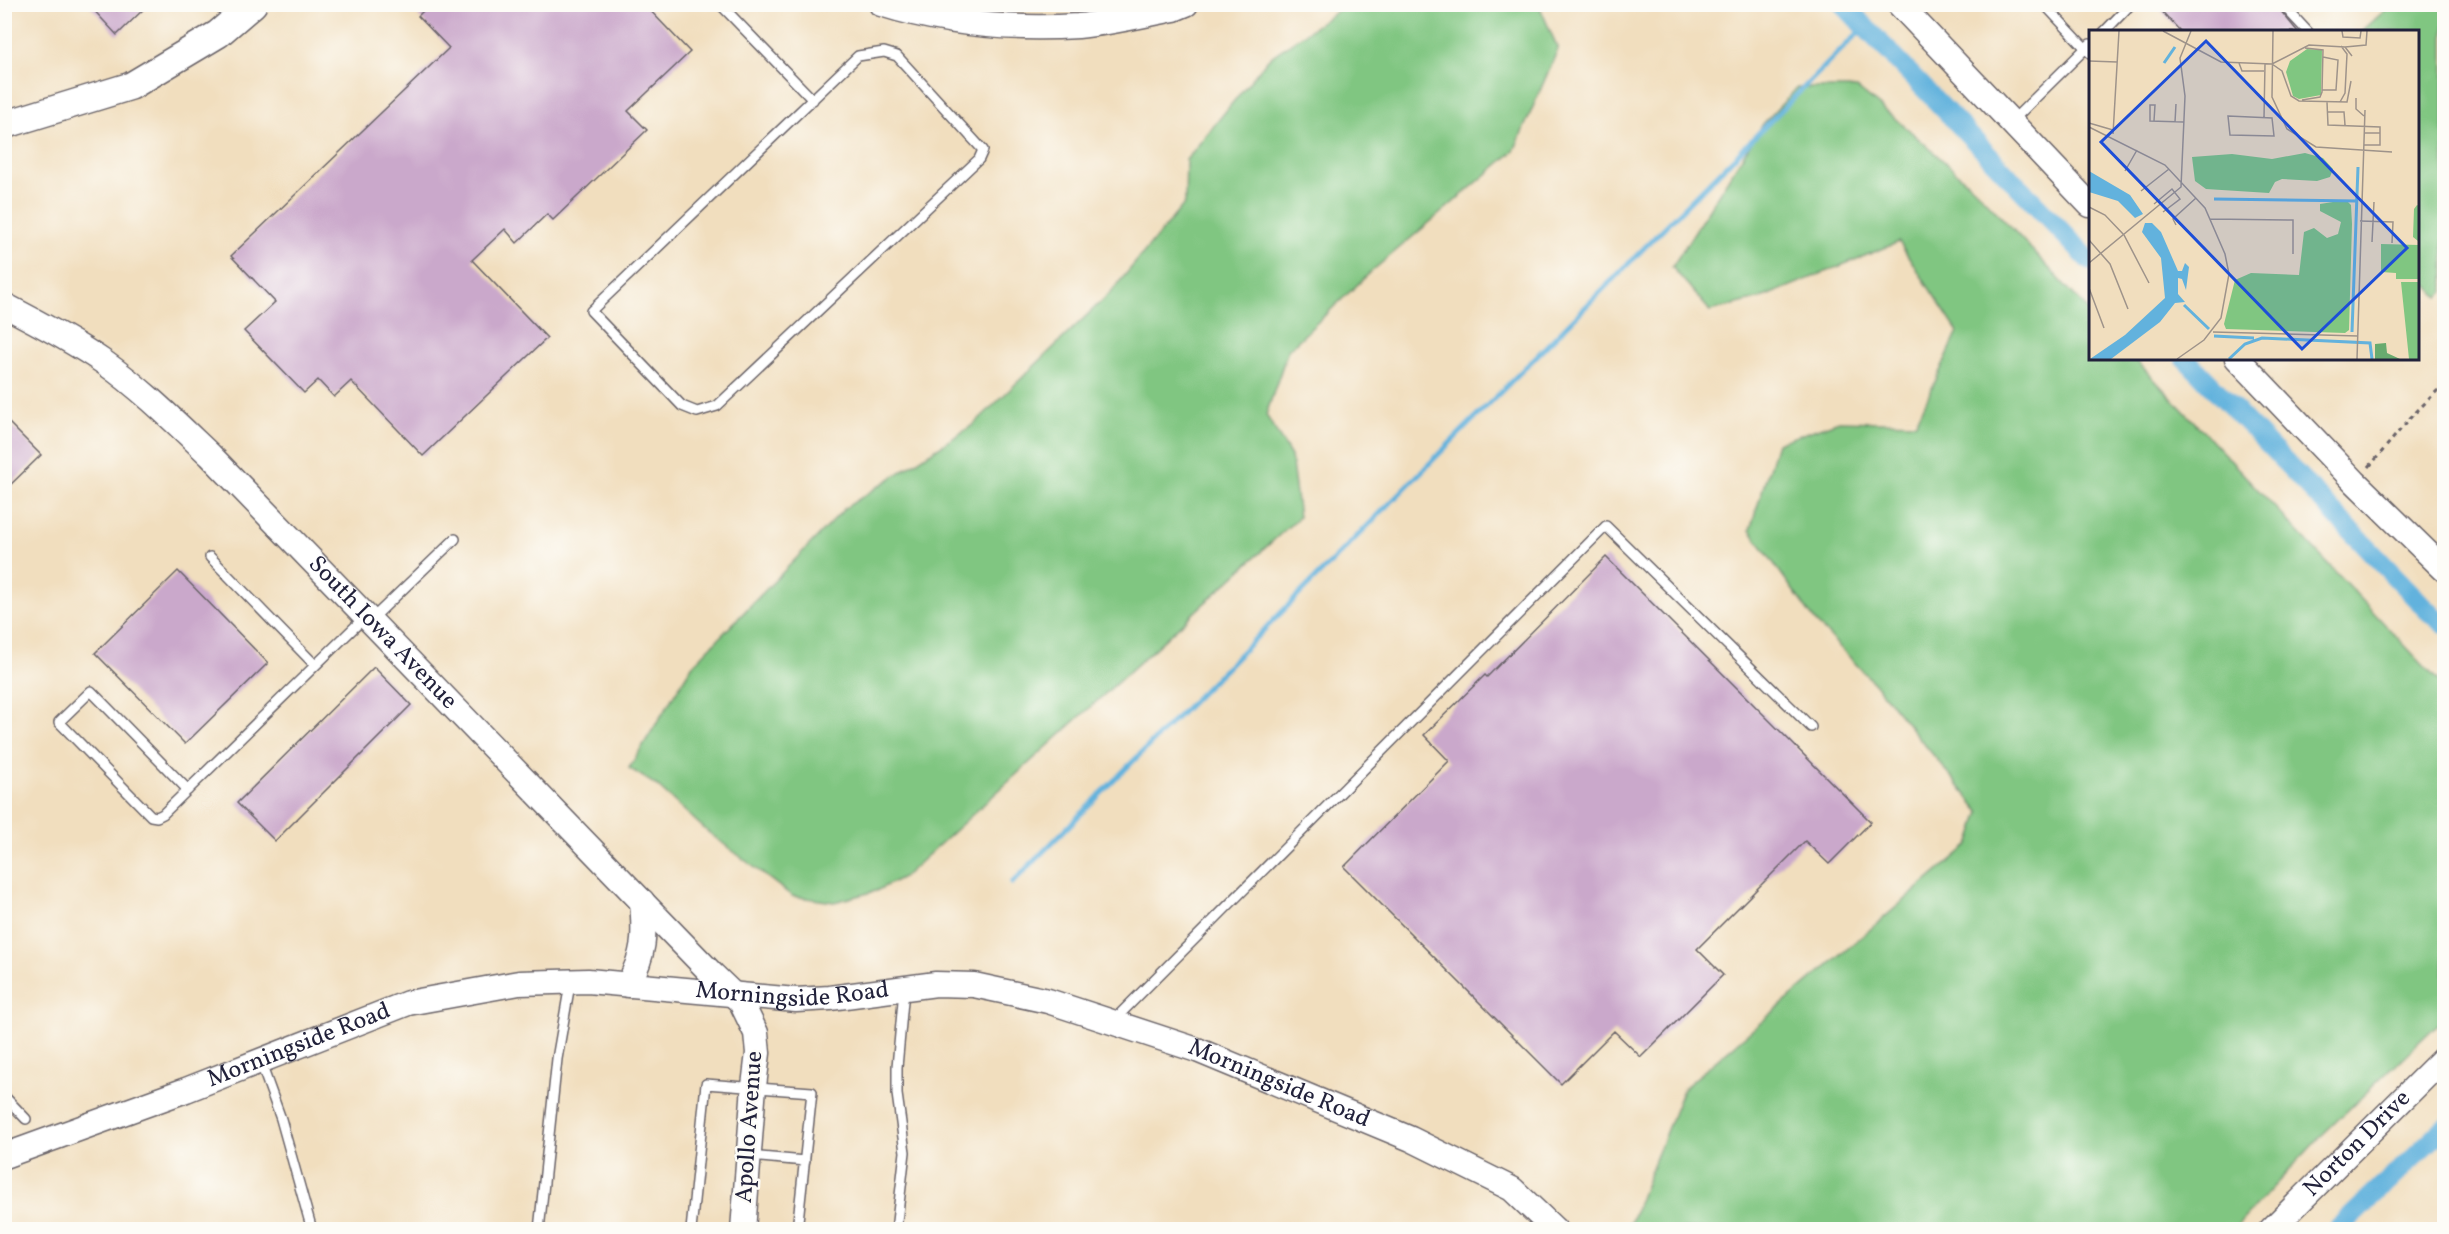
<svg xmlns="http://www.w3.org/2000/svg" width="2449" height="1234" font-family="Vollkorn,serif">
<rect width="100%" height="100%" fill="#fdfcf7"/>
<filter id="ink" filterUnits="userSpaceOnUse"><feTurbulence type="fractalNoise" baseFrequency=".0167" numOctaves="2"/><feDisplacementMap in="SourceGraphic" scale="12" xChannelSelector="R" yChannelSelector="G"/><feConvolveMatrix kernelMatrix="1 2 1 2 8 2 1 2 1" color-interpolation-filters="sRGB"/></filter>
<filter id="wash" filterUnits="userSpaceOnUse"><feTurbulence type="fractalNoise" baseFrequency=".008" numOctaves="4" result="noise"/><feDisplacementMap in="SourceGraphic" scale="24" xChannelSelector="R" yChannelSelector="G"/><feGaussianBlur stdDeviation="1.35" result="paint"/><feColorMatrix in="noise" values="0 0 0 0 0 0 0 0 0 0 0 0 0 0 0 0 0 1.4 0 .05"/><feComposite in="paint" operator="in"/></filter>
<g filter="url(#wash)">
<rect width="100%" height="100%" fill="#f1debe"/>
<path fill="#80c681" stroke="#51745e" stroke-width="1.5" d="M1346 5H1539L1558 49 1514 151 1372 271 1288 350 1266 415 1291 456 1299 517 905 876 876 891 834 902 792 896 708 832 656 785 629 768 692 666 845 508 973 425 1111 292 1185 203 1186 160 1268 59Z
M2391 5H2444V292L2439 297 2418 275V32L2362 31Z
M1797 88H1857L1908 129 1977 191 2090 312V358L2135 359 2444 687V1018L2322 1135 2234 1229H1628L1683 1089 1969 845 1980 812 1874 683 1815 621 1750 530 1777 443 1839 421 1916 423 1958 332 1899 242 1761 298 1710 311 1672 267 1763 124Z"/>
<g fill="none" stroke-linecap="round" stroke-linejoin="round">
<path stroke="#62b2dd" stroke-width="5" d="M1012 883 1865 26"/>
<path stroke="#62b2dd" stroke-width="20" d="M1843 4 2090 261
M2185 358 2428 611 2444 624
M2337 1230 2444 1128"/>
</g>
<g id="blocks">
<path fill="#caa8cb" d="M88 4H149L117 35Z
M430 4H644L690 52 628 111 647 130 553 220 547 214 517 243 505 229 472 260 547 338 423 456 351 381 334 397 318 380 304 393 244 331 275 302 231 256 449 48 418 16Z
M2155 4H2275L2298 32H2181Z
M4 418 41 455 4 491Z
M1606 557 1871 822 1829 864 1805 841 1697 949 1723 975 1641 1057 1614 1031 1561 1084 1344 867 1449 761 1424 735 1485 675 1487 677Z
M178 571 268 663 185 744 95 653Z
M374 667 411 705 275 841 237 803Z"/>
</g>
</g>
<g filter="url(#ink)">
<use href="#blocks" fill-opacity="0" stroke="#6a6469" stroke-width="1.5"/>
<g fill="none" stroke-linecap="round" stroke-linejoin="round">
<defs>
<path id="service" d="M720 4 813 100
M2044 4 2090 53
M2282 4 2308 32
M2104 32 2131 4
M884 52 897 56 983 150 979 159 717 406 697 412 682 406 591 311 858 56Z
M2011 122 2090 44
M210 557 315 665
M372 619 455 539
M188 790 91 691 59 722 151 816 157 817 163 814 366 616
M1114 1020 1606 526 1811 727
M260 1061 281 1119 312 1230
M4 1096 26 1119
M750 1156 805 1161
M539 1230 557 1059 570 984
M691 1230 706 1084 812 1092 797 1230
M896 1230 905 1152 897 1094V1067L904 990"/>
<g id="tertiary">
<path d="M881 4C944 24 1013 30 1078 26 1110 23 1143 15 1174 9L1186 4"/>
<path d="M1899 4 2090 205"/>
<path id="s1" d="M4 305C39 323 73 341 105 363 143 390 176 423 210 455L713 975 741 1002 756 1033 758 1053 754 1086 743 1230"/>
<path d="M2237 358 2355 482 2444 569"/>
<path d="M628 985C645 953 645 937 642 901"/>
<path id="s2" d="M4 1156 186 1090 408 1003 519 983 588 981 796 1000 830 998 936 984 974 985 1048 1001 1197 1050 1411 1139 1512 1189 1555 1230"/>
<path id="s3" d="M2271 1230 2444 1058"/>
</g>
<path id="secondary" d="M4 125 131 86 218 34 253 4"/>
</defs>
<use href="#service" stroke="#6a6469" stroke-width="12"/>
<use href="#tertiary" stroke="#6a6469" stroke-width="27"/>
<use href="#secondary" stroke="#6a6469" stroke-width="30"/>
<path stroke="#6a6469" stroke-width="3" stroke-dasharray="4.5 4.5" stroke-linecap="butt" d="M2369 467 2411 417 2444 384"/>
<use href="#service" stroke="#fff" stroke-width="9"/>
<use href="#tertiary" stroke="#fff" stroke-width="24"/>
<use href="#secondary" stroke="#fff" stroke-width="27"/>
</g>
</g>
<g text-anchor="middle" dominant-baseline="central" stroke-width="5" stroke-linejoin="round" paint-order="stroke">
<g font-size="24" fill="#22223b" stroke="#fdfcf7">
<text stroke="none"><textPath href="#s1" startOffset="504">South Iowa Avenue</textPath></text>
<text stroke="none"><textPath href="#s2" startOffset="819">Morningside Road</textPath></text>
<text stroke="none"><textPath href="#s2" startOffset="315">Morningside Road</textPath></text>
<text stroke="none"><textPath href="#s2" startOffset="1323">Morningside Road</textPath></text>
<text transform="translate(750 1127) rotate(-86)">Apollo Avenue</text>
<text stroke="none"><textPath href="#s3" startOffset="122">Norton Drive</textPath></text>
</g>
</g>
<g transform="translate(2089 30)">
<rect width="330" height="330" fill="#f1debe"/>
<path d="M218 19 233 20 232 65 210 69 204 66 197 42 201 31ZM216 123 234 128 244 139 241 147 228 151 193 149 186 152 180 163 117 159 106 151 103 127 143 124 183 129ZM257 170 262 175 263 194 260 300 256 303 137 299 135 294 146 250 162 243 210 245 215 202 225 198 238 208 249 204 252 192 231 181V174ZM328 175 330 176 329 211 324 207 325 179ZM292 214 330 215V249H307V243L292 242ZM312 252H330V329H320Z" fill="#80c681"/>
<path d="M297 313 298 323 311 329H286V314Z" fill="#68ab6f"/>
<path d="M0 141 41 165 54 184 46 188 29 171 0 162ZM56 193H63L72 202 89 241H93L96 233 100 237 97 260 93 249 89 248V264L96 272 86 273 71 292 22 329H1L36 305 76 268 72 228 53 202Z" fill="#62b2dd"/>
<path fill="none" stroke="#62b2dd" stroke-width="3" d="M75 33 86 17M125 169 268 171M95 275 120 299M263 302 269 137M125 306 165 308M140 329 156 314 173 308 281 313 283 329"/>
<path fill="none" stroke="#9e938a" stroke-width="1.5" d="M74 1 132 32 183 34 220 15 256 17 263 26M184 1 183 67 198 99 227 117 303 122M253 1 254 7 271 8 272 1M256 17 277 15 278 1M0 31 28 32M150 33 153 41H175M183 34 193 41 202 66 210 71 258 72 262 51M233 60H247L249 30 234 27M267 68V79L275 86M213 70 231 67 233 62 234 20 216 18M238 72 239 95 291 97V103H275M251 72 256 63 258 24 252 16M238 82H255L256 95M139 86 183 88 185 106 141 105ZM175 88 176 34M65 91 66 75H61V91L95 92M86 92 87 74M0 93 24 100M0 97 76 135 116 178 136 224 140 244 132 288 115 310 88 329M24 104 30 1M275 115H291V103M36 141 48 120M52 161 80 139M65 174 83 159 91 169 74 182M0 177 16 185 35 205 60 253M121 189 204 190V224M271 191 304 192 303 213M87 195 84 189 107 168M0 210 21 234 39 279M283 212 285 172M0 233 92 157 96 66 91 28 102 1M0 258 15 298M124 302 269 306M268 329 276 80"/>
<path fill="#1d4ed8" fill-opacity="0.15" stroke="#1d4ed8" stroke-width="3" d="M117 11 318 218 213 319 12 112Z"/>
<rect width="330" height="330" fill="none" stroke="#22223b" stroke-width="3"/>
</g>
<rect width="2449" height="1234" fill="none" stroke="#fdfcf7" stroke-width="24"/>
</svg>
